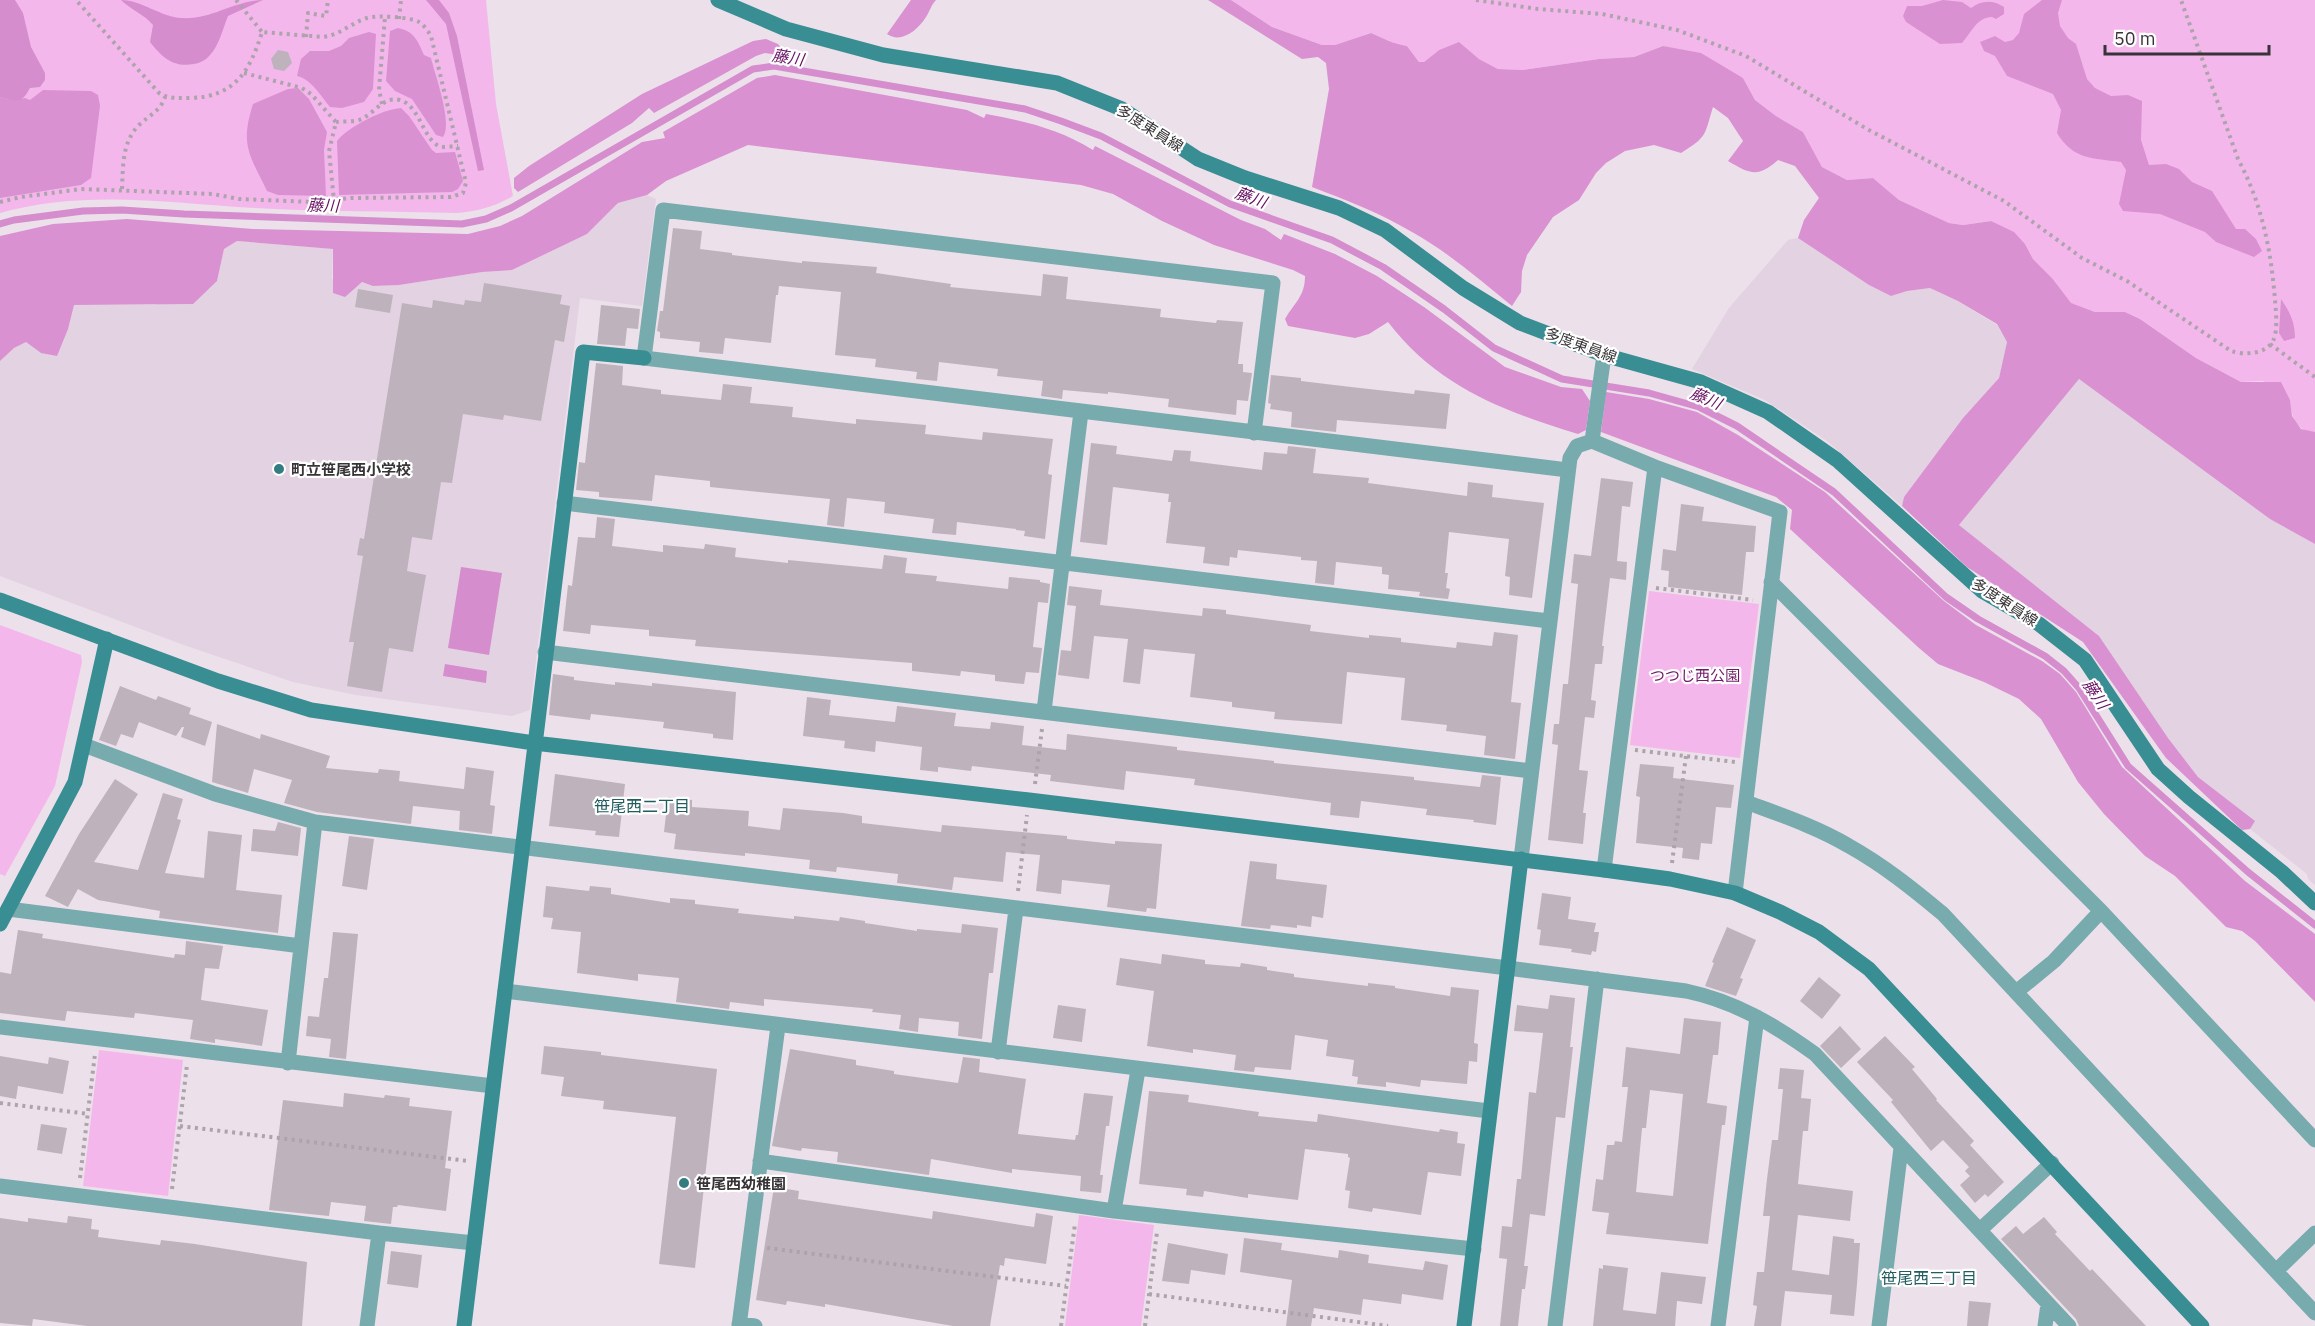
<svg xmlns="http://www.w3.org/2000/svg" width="2315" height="1326" font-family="'IBM Plex Sans','Noto Sans JP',sans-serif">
<rect width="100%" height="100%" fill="#ece0ea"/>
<path fill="#e3d2e1" d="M647 195 656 199 642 306 580 298 530 710 512 716 356 695 293 682 181 644 0 576V361L14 348 26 342 41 353 68 329 73 305H155L217 281 224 249 237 241 333 249 332 279 361 282 373 286 398 285 482 272 512 270 587 234 618 203Z
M1798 238 1869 285 1891 296 1907 291 1930 288 1958 301 1997 325 2007 342 1999 378 1963 418 1904 497 1902 506 1827 441 1765 400 1692 369 1729 308 1788 240Z
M2079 379 2270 519 2315 544V885L2308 879 2307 874 2250 829 2254 821 2198 777 2168 738 2099 636 1959 525Z"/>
<path fill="#f4b7ec" d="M0 0H486L496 104 513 196C494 207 478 211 457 213 390 211 323 212 255 208 171 203 83 189 0 213Z
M1231 0H2315V432C2296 432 2291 416 2290 400L2263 381 2241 382 2196 358 2140 319 2125 312H2095L2070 303 2052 278 2033 259 2025 244 1991 221 1963 225 1949 223 1899 200 1873 178 1847 180 1822 167 1803 132 1776 116 1755 100 1743 78 1663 46 1634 57 1599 59 1523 70 1498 69 1479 59 1458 43 1439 50 1424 62H1419L1407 46C1390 43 1386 39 1371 33L1335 45H1322L1272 27Z
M1649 591 1759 604 1740 758 1630 745Z
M0 625 81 655 82 662 55 786 5 876 0 874Z
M99 1050 183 1060 168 1196 83 1186Z
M1079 1215 1154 1225 1141 1326H1065Z"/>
<path fill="#da91d1" d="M911 0H936C931 5 930 11 926 17 918 30 901 44 887 34Z
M1208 0H1231L1272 27 1322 45H1335L1371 33C1386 39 1390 43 1407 46L1419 62H1424L1439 50 1459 42 1479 59 1498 69 1523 70 1599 59 1634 57 1663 46 1701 53 1743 78 1755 100 1776 116 1803 132 1822 167 1847 180 1873 178 1899 200 1949 223 1963 225 1991 221 2014 232 2025 244 2033 259 2052 278 2071 303 2095 312H2125L2140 319 2196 358 2241 382H2281L2290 400 2292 416 2301 429 2315 432V544L2270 519 2079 379 1959 525 2099 636 2168 738 2198 777 2255 821 2250 829 2242 830 2166 758 2083 642 1967 567 1902 506 1904 497 1963 418 1999 378 2007 342 1997 324 1958 301 1930 288 1907 291 1891 296 1869 285 1798 238 1804 220 1819 198 1795 166 1778 160C1758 178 1750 174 1728 161L1743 141 1728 118 1713 107C1704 136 1708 136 1681 153L1654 145 1625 151 1606 163 1596 173 1579 200 1553 217 1527 255 1522 271 1521 292 1512 306C1480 280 1448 252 1412 232 1380 213 1346 200 1312 187L1329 89 1326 63 1318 57 1302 59Z
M1943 0 1962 2 1971 8C1982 0 1993 0 2004 7V14L1996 19 1992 17C1977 17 1971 33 1962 43L1940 44 1906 22 1903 16 1907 6H1922Z
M2042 0H2062L2058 13 2060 26 2068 38 2076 44 2087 79 2095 88 2111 96 2128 95 2142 101 2141 140 2149 165 2166 164 2179 169 2192 182 2212 191 2236 229H2245L2256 239 2262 251 2254 257 2216 242 2205 232 2160 214 2123 211 2119 204 2126 170 2121 162C2093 158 2073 160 2057 133L2061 110 2053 94 2007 76 1995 56 1984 51 1980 42 1995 36 2005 42 2013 40 2019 33 2024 14Z
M398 28C414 31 418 41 424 55L431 58C435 75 453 123 443 137L436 135 412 99 395 91 386 81 390 31Z
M369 32 376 34 373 89 364 102 342 108 330 107C321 96 311 79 297 76L301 59 310 51H329L341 46 349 38Z
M766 39 778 44 782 49 778 55 765 53 756 56 654 113 649 108 632 123 518 192 514 188V178L529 166 642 94 753 41Z
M775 75 967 110 984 118 986 114C1025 121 1059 129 1093 150L1095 146 1241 220 1265 229 1281 240 1284 234 1335 254 1377 276 1424 307 1505 367 1561 387 1582 389 1590 401 1586 430 1578 434C1503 411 1438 387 1388 322L1369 334 1355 338 1288 326 1285 319C1295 302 1305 296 1305 276L1293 270 1214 245 1162 221 1113 194 1081 185 748 145 666 181 647 195 618 203 587 234 512 270 482 272 399 285 373 286 362 282 345 297 333 293V249L237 241 224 249 217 281 193 304 74 305 68 329 57 356 41 353 26 342 14 348 0 361V236L53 224 127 219 253 229 468 234 500 226 522 216 642 142 665 138 663 132 757 78Z
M298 88 309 99 327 132 324 150 326 196 278 195 267 191C249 154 240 145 253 104L288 89Z
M43 90 91 91 98 95 100 106 91 178 81 185 0 198V97L14 100 25 98 30 100Z
M401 108 409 116 432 150 436 153 455 152 463 181 458 189 452 192 339 195 337 141C348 127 383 109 401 108Z
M2281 299C2290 312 2295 322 2295 338L2284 341 2279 333Z
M1606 392 1649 399 1697 412 1738 435 1825 492 1944 601 1976 625 2042 661 2060 674 2076 692 2122 767 2245 881 2315 934V1002L2255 941 2242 931 2226 927 2175 876 2145 856 2104 814 2078 782 2041 719 2019 699 1984 682 1938 664 1919 648 1790 529 1792 510 1776 497 1601 432Z"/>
<path fill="#d58dcd" d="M0 0H15L23 13 31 47 45 73V80L40 87 30 88C21 105 17 101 0 97Z
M121 0C142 0 160 17 182 18 211 20 235 0 263 0L228 16C223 28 219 46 210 55 206 60 200 63 194 64 173 68 162 57 150 42L153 25C144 14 131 10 121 0Z
M426 0H439L449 13 457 36 484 170 478 171 446 24Z
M461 567 502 573 489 655 448 648Z
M445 664 487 671 486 683 443 676Z"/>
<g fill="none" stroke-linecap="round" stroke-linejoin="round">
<path stroke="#d58dcd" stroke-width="7" d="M0 224 14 220 83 211 122 210 184 214 462 224 486 219 511 208 753 69 774 66 1025 109 1061 121 1101 136 1230 204 1332 240 1383 267 1444 309 1494 348 1562 379 1649 393 1699 407 1737 426 1834 492 1946 597 1978 619 2045 656 2064 671 2079 688 2128 766 2248 872 2315 925"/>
</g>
<path fill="#beb3bc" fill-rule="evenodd" d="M278 50 288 52 292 63 284 71 274 69 271 59Z
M673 228 702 231 700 249 732 253V255L802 263V261L877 267 876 273 951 284 950 287 1041 296 1043 274 1068 277 1066 299 1161 309 1160 317 1216 323 1217 320 1243 322 1238 364H1243V372L1252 373 1248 401 1237 400 1236 415 1168 407 1169 399 1108 392V394L1063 390 1062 399 1041 396 1043 381 997 376 998 369 939 362 937 381 916 379 917 372 875 367 876 359 835 355 841 292 779 286 778 295H776L771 343 725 338 723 354 699 352 700 342 660 338V332L657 331 660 311H663L665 295Z
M484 283 562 295 560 304 570 306 564 342 555 340 541 421 504 415 503 420 463 414 452 483 441 482 432 540 412 537 407 571 426 575 413 652 389 648 382 692 347 686 354 642H349L363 556 357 555 360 538 364 539 402 303 432 308 433 300 464 305 465 300 481 302Z
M358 289 393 295 390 313 355 307Z
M601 305 640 309 638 329 627 328 625 346 597 344Z
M596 363 623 366 622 385 661 390V394L721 400 723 384 752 387 750 403 793 407 792 417 856 424V419L926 425 925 434 982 440 983 432 1053 439 1048 474 1052 475 1045 539 1024 536 1025 531 1016 530V529L957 522 956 535 932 533 934 519 884 513 885 502 847 498 844 527 827 525 830 499 710 487V481L655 475 652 501 599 497V492L576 490 579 462 585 463Z
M1271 375 1301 378V381L1351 387 1414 394 1415 390 1450 394 1446 429 1337 420 1336 432 1291 427 1292 412 1270 409 1271 404 1268 403Z
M1091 443 1117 446 1116 454 1172 461 1174 450 1191 451 1190 461 1262 470 1264 452 1287 454 1288 446 1316 449 1313 473 1369 478 1368 483 1467 496 1468 482 1493 485 1492 497 1544 503 1532 598 1509 595 1510 577 1505 576 1509 539 1449 532 1445 573H1448L1446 588 1450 589 1448 599 1419 596 1420 592 1388 589 1389 575 1382 574V567L1336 562 1334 585 1315 583 1317 561 1301 560V557L1238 550 1237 558 1230 557 1229 566 1203 563 1205 547 1166 543 1171 502H1168L1169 494 1113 487 1107 545 1080 542Z
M1601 478 1633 482 1630 507 1622 506 1617 561 1627 562 1626 580 1610 578 1602 646H1604L1602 664H1595L1591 700 1596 701 1594 718 1585 717 1579 770 1588 771 1583 813H1586L1583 844 1548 840 1558 745 1552 744 1554 724H1559L1563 684H1568L1578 584 1571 583 1574 554 1591 556Z
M1681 504 1704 507 1702 521 1756 526 1754 552H1746L1742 595 1668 587 1669 571 1661 570 1663 549 1676 551Z
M597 517 615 519 612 546 663 552V545L704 549 705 544 736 548 735 557 788 563V560L882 569 884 555 907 558 905 573 937 576 936 581 1008 589 1009 577 1040 580V582L1050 584 1048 603 1038 602 1033 647 1042 648 1039 673 1026 672 1024 684 995 681V675L961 671 960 676 912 671V663L695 646 696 640 649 636V630L591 625 590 634 563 631 568 585 572 586 578 537 595 538Z
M1069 586 1102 590 1100 605 1202 616 1203 608 1226 610V614L1311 625 1310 631 1369 638V635L1401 638V642L1456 648 1457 642 1492 646 1494 632 1518 635 1511 702 1521 703 1515 759 1484 755 1486 736 1446 731 1447 725 1401 720 1405 678 1347 672 1342 724 1274 719 1275 712 1232 707V702L1190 697 1195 654 1144 649 1140 684 1123 682 1128 639 1094 636 1089 679 1058 675 1061 650 1071 651 1076 606 1067 605Z
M553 674 574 677V680L615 685V682L652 686V683L736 692 733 740 713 738V734L663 728 664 722 591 714 590 720 549 715Z
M120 686 156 700 158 696 191 708 189 714 212 722 205 746 181 737 184 727H182L176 736 139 722 133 738 121 734 116 746 99 740Z
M807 697 831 700 829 715 895 722 897 706 956 713 954 726 990 729 991 722 1024 726 1022 745 1066 750 1067 734 1177 747V750L1274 761V763L1414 777V780L1480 787 1482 775 1501 777 1496 825 1473 822 1474 820 1426 815 1427 809 1361 801 1359 818 1330 815 1331 803 1194 785 1195 779 1126 771 1124 790 1050 781 1051 775 972 766 971 771 938 767V772L920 770 922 747 876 741 875 752 844 748 845 741 803 736Z
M217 724 260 739 261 734 330 756 326 768 378 773 379 769 400 771 399 781 464 789 466 767 494 771 490 805 495 806 492 834 459 830 460 811 413 806 411 824 317 812 284 803 292 780 254 769 248 793 212 782Z
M1640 764 1674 767 1673 778 1734 785 1731 808 1716 807 1712 844 1701 843 1699 860 1682 858 1683 848 1636 843 1640 797 1636 796Z
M555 774 625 784 619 837 595 835 596 831 549 826Z
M115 779 138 794 94 862 138 870 163 793 183 799 177 819 181 820 165 873 204 878 208 831 242 835 236 890 282 895 278 933 159 918 160 911 98 900 78 889 68 907 45 896 79 834Z
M668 797 692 800V807L749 811 748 826 780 830 783 808 843 813 862 816V823L941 832 942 825 1067 836V839L1115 844V841L1162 844 1156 909 1147 908 1146 912 1107 907 1110 885 1062 880 1061 894 1036 891 1040 855 1006 852 1003 882 954 877 952 890 897 883 898 874 837 867 836 872 809 869 810 860 745 853V856L674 849 676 834 664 832Z
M278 822 301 828 298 856 251 851 253 829 275 831Z
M349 836 374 839 367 890 342 886Z
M1250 861 1277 864 1276 879 1327 885 1323 918 1312 916 1311 927 1297 925V928L1271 925 1270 929 1241 926Z
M546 886 589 891 590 886 611 888V894L670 903V898L695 900V904L739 909 738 913 794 919V916L839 921 840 917 865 921V923L917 931V929L961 933 962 924 998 928 993 973H989L982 1039 958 1036 959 1022 919 1018 918 1032 899 1029 901 1015 872 1012 873 1009 764 999V1006L730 1002 729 1009 676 1002 679 978 638 974V981L577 973 581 932 551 929 553 918 543 917Z
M1542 893 1571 897 1568 919 1596 923 1594 932H1599L1596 952 1592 951 1591 955 1571 952 1572 949 1539 945 1541 930 1537 929Z
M1727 927 1756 940 1740 978 1743 979 1736 996 1705 986 1714 963 1712 962Z
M18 930 43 934 42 938 174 958 175 954 185 955 186 941 223 946 219 969 205 968 201 1000 268 1010 262 1046 215 1039V1043L190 1039 193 1020 135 1013 134 1018 67 1011 65 1021 0 1013V972L11 974Z
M333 932 358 934 346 1059 329 1057 331 1039 306 1036 308 1016 319 1017 324 978H328Z
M1162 954 1205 960V964L1240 967 1241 963 1267 967V970L1294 974V977L1368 986V983L1395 986V988L1450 996 1451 987 1479 990 1474 1043 1478 1044 1477 1062 1469 1061 1467 1084 1421 1080 1420 1087 1386 1082V1087L1357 1084 1358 1077 1352 1076 1354 1060 1326 1056 1328 1040 1295 1035 1291 1070 1255 1067 1254 1072 1234 1070 1236 1055 1193 1049V1053L1147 1046 1154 991 1116 985 1120 958 1161 964Z
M1819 977 1841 995 1822 1019 1800 1001Z
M1550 995 1575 998 1570 1047H1573L1565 1118 1556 1117 1545 1216 1530 1214 1524 1266H1528L1525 1289H1522L1518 1326H1500L1507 1259 1499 1258 1502 1226 1512 1227 1517 1179H1521L1529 1092 1536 1093 1543 1033 1514 1031 1517 1005 1548 1009Z
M1058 1005 1086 1009 1082 1042 1053 1038Z
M1684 1018 1721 1022 1718 1055H1713L1707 1103 1727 1106 1725 1125H1722L1708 1244 1606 1234 1609 1213 1592 1211 1596 1179 1603 1180 1607 1145H1614L1615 1141 1622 1142 1628 1087H1622L1626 1047 1680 1054ZM1650 1090 1683 1094 1673 1196 1636 1192 1642 1128H1646Z
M1840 1026 1861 1049 1841 1068 1820 1046Z
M1885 1036 1915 1067 1912 1069 1937 1099 1936 1100 1974 1141 1970 1145 2004 1182 1988 1197 1985 1194 1975 1203 1960 1185 1970 1176 1965 1171 1969 1167 1943 1140 1931 1151 1891 1102 1893 1100 1857 1062Z
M544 1046 601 1052V1055L717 1069 695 1268 659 1264 676 1117 603 1109 604 1101 561 1096 564 1077 541 1074Z
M790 1049 856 1060V1065L894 1071V1074L958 1083 963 1057 980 1059 979 1072 1026 1079 1018 1134 1075 1140 1076 1135H1078L1084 1093 1113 1096 1109 1126H1106L1100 1175H1103L1101 1193 1080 1191 1081 1176 1012 1169V1173L931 1159 929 1175 837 1162 838 1152 802 1148 801 1151 772 1146Z
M0 1056 48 1064 49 1057 69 1061 63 1094 18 1086 16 1099 0 1096Z
M1780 1068 1804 1070 1801 1098 1811 1099 1808 1131H1803L1798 1184 1853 1191 1850 1221 1798 1215 1792 1270 1829 1275 1833 1236 1854 1239V1243H1860L1857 1284 1854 1316 1830 1314 1832 1295 1785 1291 1781 1326H1754L1757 1306 1753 1305 1757 1272H1764L1770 1216H1763L1767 1179 1772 1140H1778L1783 1089H1778Z
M1149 1091 1189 1095 1188 1102 1259 1112 1258 1116 1317 1122 1318 1114 1439 1132 1440 1129 1458 1132 1457 1143 1465 1144 1461 1176 1428 1172 1421 1215 1373 1208 1372 1212 1348 1208 1350 1191 1345 1190 1350 1158 1348 1157V1154L1305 1149 1298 1200 1248 1194V1198L1204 1191 1203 1197 1186 1195 1187 1189 1139 1184Z
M344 1093 384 1098 385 1095 410 1098 409 1106 452 1111 445 1168 451 1169 446 1211 398 1205 397 1207H393L391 1224 364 1221 366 1206 331 1202 329 1216 269 1210 283 1100 343 1107Z
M41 1124 67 1128 62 1154 37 1150Z
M774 1187 799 1191 798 1199 932 1219 933 1211 1034 1227 1036 1213 1053 1216 1046 1264 1005 1258 1004 1266 1000 1265 990 1326H953L825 1304V1307L787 1301 786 1305 756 1300Z
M68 1216 92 1219 91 1229 99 1230 98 1237 160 1245 161 1240 195 1244 307 1262 302 1326H87L33 1319 32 1326 0 1323V1218L28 1222V1218L67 1223Z
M2044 1217 2057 1232 2055 1234 2090 1271 2092 1269 2146 1326H2079L2076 1319 2001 1239 2016 1226 2023 1234Z
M1244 1238 1282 1243 1281 1250 1338 1258 1339 1250 1369 1255 1368 1263 1423 1270 1425 1261 1448 1265 1443 1300 1402 1294 1401 1304 1363 1299 1361 1315 1314 1308 1311 1326H1286L1292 1280 1240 1272Z
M1168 1243 1228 1254 1225 1275 1191 1270 1189 1284 1162 1281Z
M391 1251 422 1255 418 1288 387 1284Z
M1603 1265 1628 1268 1623 1310 1656 1314 1661 1272 1706 1277 1702 1304 1677 1301 1675 1326H1593L1599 1268 1603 1269Z
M1969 1301 1991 1303 1988 1326H1967Z"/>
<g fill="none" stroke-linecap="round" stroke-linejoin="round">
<path stroke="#ada3ab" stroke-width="4" stroke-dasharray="3 4.5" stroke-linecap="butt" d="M236 0 262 32
M1476 0 1538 9 1602 14 1677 30 1746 56 1867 129 2004 201 2082 258 2127 281 2231 351C2243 355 2265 355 2273 341 2278 331 2276 312 2275 300 2271 250 2262 204 2238 159L2181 0
M399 19 401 0
M306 37 308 13 326 16 328 0
M244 73 302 88 311 94 336 122 329 151 334 201
M382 104 379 90 385 17
M336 122C343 121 353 122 359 120 374 115 382 96 400 100 420 106 423 139 439 146 445 148 452 146 458 146
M122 189C123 166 122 142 139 125 149 115 160 112 165 97
M0 202 21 197 81 189 213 194 239 199 313 202 351 198 451 197 463 193 466 183 431 36C428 31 425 26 419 22 410 17 377 15 367 18 351 23 340 35 323 37L262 32C250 71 235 97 190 98 179 98 168 99 159 93L76 0
M2270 344 2315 377
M1656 588 1753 600
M1635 750 1735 762
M1035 784 1042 729
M1672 863 1686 756
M1018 891 1027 815
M0 1103 89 1114
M180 1126 468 1161
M80 1178 95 1054
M172 1189 187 1065
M767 1248 1066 1286
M1149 1294 1388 1326
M1061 1326 1075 1224
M1145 1326 1157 1232"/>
<path stroke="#78abae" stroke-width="15" d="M1254 433 1273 283 663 210 644 358 1568 470
M1592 441 1604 355
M564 503 1549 621
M1771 582 2101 911 2315 1140
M545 652 1531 771
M1044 711 1081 412
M84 745 215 794 315 822
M1746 802C1781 815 1817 827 1849 846 1883 865 1913 889 1943 914L2315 1313
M1521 859 1570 458 1577 446 1592 441 1655 467
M1604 870 1655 467 1780 512 1735 893
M8 909 301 946
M505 991 1489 1111
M2016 992 2054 961 2101 911
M0 1027 493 1086
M998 1052 1016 909
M288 1063 315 822 1508 968 1686 991C1734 1001 1775 1025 1815 1054L2069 1326
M760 1161 1114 1211 1474 1249
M0 1186 379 1233
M1114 1211 1138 1070
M1981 1229 2052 1163
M2276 1271 2315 1233
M739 1324 755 1326
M367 1326 379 1233 474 1243
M739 1326 778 1026
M1555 1326 1597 979
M1718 1326 1757 1017
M1879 1326 1901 1148
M2045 1326 2048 1304"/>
<path stroke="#388e93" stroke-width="15" d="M718 0 786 29 883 55 1057 83 1122 109 1198 159 1245 178 1339 208 1385 230 1463 288 1520 323 1604 355 1701 382 1768 412 1837 460 1982 591 2039 624 2085 660 2158 769 2189 797 2282 872 2315 903
M0 600 218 681 311 710 534 743 1029 800 1604 870 1670 879 1735 893 1780 912 1819 932 1869 969 2202 1326
M0 924 75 782 107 639
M464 1326 583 352 644 358
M1464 1326 1521 859"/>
</g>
<g fill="#337c80" stroke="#fff" stroke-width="2">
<circle cx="279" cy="469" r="6"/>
<circle cx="684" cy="1183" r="6"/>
</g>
<g text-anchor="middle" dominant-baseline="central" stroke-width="4.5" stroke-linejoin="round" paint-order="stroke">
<g font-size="15" fill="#373336" stroke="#fff">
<text transform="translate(1150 128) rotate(32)">多度東員線</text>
<text transform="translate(1581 345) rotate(20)">多度東員線</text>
<text transform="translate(2005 602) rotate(33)">多度東員線</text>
</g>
<g font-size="15" font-weight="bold" fill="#373336" stroke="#fff" text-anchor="start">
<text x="291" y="469">町立笹尾西小学校</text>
<text x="696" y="1183">笹尾西幼稚園</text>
</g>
<g font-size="15" fill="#701b6a" stroke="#fff">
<text x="1695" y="675">つつじ西公園</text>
</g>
<g font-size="16" font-style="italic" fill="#660f61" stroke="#fff">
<text transform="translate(788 57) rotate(9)">藤川</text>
<text transform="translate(1251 197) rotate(20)">藤川</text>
<text transform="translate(323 205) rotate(2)">藤川</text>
<text transform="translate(1706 398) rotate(23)">藤川</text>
<text transform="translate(2096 694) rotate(56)">藤川</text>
</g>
<g font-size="16" fill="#225d60" stroke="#fff">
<text x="642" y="806">笹尾西二丁目</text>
<text x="1929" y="1278">笹尾西三丁目</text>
</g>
</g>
<path d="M2105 45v9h164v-9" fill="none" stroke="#373336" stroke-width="3"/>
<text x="2114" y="45" font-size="18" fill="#373336" stroke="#ffffff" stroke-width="4.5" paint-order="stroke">50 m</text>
</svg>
